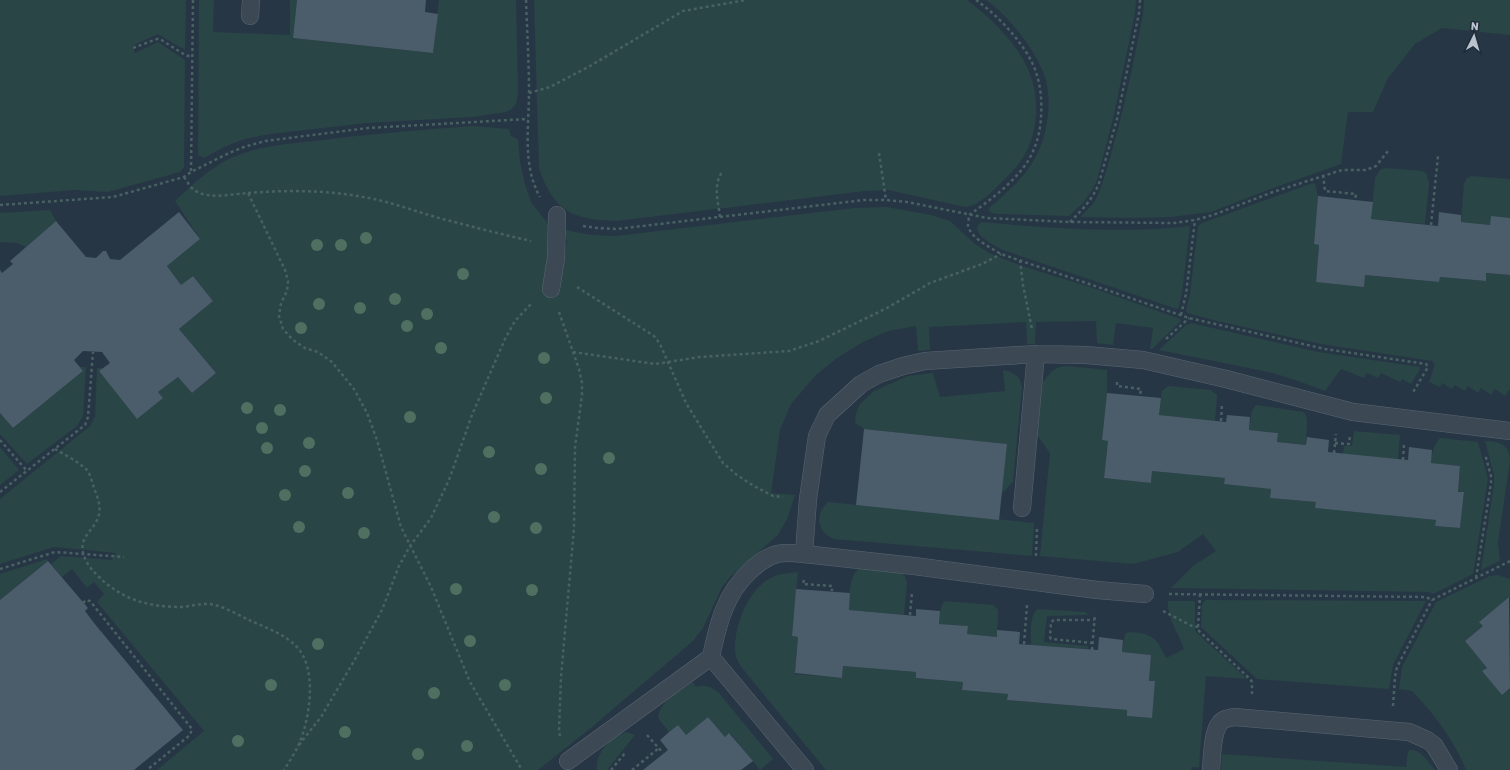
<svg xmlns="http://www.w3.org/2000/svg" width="1510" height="770" font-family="Rubik,sans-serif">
<rect width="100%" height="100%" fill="#273645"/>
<path fill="#294546" d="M0 0H186L185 50 158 34 132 46 135 53 158 42 185 60 184 167 180 172 108 192 75 190 0 196Z
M199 0H214L213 32 290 35V0H297L293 38 433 53 439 0H516L518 93 516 104 512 109 506 112 472 117 367 123 270 134 245 139 224 147 204 158 198 155Z
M534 0H967C1004 28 1040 66 1036 115 1034 142 1025 159 1007 177 995 188 982 205 965 207L888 190 865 191 616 221C571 219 555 212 539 169Z
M986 0H1136L1135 13 1113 119 1097 180 1092 190 1083 203 1069 216 997 214 991 213 989 210 990 207C1005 194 1022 180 1032 163 1047 140 1053 103 1045 77 1036 51 1009 16 986 0Z
M1144 0H1510V35L1442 28 1415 44 1388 78 1373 112H1348L1341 164 1265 191 1211 212 1171 217 1135 218 1080 217 1093 204 1099 193 1108 165 1120 121 1132 69 1143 14Z
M473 126 509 129 511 136 518 139 520 162 525 184 531 202 545 220 565 251 567 241 563 229C581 234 598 236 616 236L854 208 887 207 931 215 950 221 975 244 991 254 1022 266 1090 287 1180 319 1181 321 1152 349H1150L1153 328 1116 323 1113 345 1097 343 1096 321 1036 322 1035 344H1027L1026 322 929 327 930 350 918 351 916 326 888 331 863 342 837 358 816 375 791 404 780 430 771 493 795 495 787 519 778 535 731 576 722 587 703 628 693 641 592 727 538 770H157L204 731 97 602 104 594 94 582 87 588 72 569 62 577 51 564 61 556 112 560 116 553 54 547 0 564V499L90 426 95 417 97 368H103L99 371 137 419 162 398 158 392 178 377 192 393 216 373 179 329 213 301 193 276 181 285 167 266 200 239 175 201C192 185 210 168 231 158 257 146 286 144 314 141 367 134 420 130 473 126Z
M1385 168 1422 171 1426 173 1429 183 1425 224 1371 219 1375 178 1380 170Z
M1471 176 1510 179V218L1490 225 1461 222 1464 183 1467 178Z
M1313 183 1315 184 1318 196 1314 244 1319 245 1316 282 1365 275 1438 282 1440 277 1485 281 1486 273 1510 275V391L1509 390 1505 396 1495 389 1491 395 1481 388 1478 393 1468 386 1465 391 1455 385 1452 389 1442 383 1440 387 1429 382 1435 364 1432 361 1321 344 1217 321 1187 313 1186 310 1190 294 1198 226 1202 223Z
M50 210 56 221 26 247 17 243 0 242V213Z
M981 222C1048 228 1124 234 1190 226L1182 293 1179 307 1177 309 1003 250C996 246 967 233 981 222Z
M1191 323 1318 352 1420 367V369L1411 384 1402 379 1400 382 1381 373 1378 378 1367 373 1364 378 1341 369 1325 391 1301 382 1273 373 1159 350 1186 325Z
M1067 366 1107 370V393L1102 440 1108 441 1104 478 1151 483 1152 471 1225 478V484L1271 489 1270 498 1316 502V508L1436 520 1435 526 1460 528 1464 493 1458 492 1460 466 1431 463C1432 453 1433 446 1440 438L1478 442 1488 479 1473 574 1433 594 1429 592 1171 588 1193 566 1216 551 1203 534 1178 552 1133 564 1040 556 1050 453 1037 435 1042 383 1052 371 1059 367Z
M79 367H86L83 416 77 426 27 464 0 434V413L13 428 82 372Z
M1003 370C1013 372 1020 375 1022 387L1013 482 1001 494 1006 444 864 429 855 423 856 413 860 404 874 391 908 376 933 373 940 397 1005 391Z
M1168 386 1211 390 1217 395 1215 421 1159 415 1162 391Z
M1256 405 1304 412 1307 419 1306 445 1277 442 1278 433 1249 430 1252 411Z
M1354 431 1400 435 1398 459 1343 454 1344 446H1352Z
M1485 441C1498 441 1510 444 1510 460L1498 543 1500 561 1481 570 1494 484V475Z
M0 447 19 470 0 485Z
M828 502 1034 523 1032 556 834 539C817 532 814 515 828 502Z
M47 559 48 561 0 600V574Z
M859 568 899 571 905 576 907 583 904 615 849 610C850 596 848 578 859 568Z
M798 572 792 636 798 637 795 674 842 678 843 666 916 672V678L963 682 962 690 1008 694 1007 700 1127 710V716L1151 718 1154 681H1149L1151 655 1122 652 1125 634 1128 632C1151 633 1157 637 1166 658L1184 649C1178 632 1167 619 1168 601H1193L1195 602V631L1247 679 1206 676 1199 767H1192L1191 770H826L742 668C740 664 737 661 736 657 731 631 748 587 773 577 781 573 789 573 798 572Z
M1498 575 1510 579V598L1509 597 1480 621 1483 626 1465 641 1487 668 1483 671 1502 694 1510 688V770H1466C1454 740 1434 714 1412 691L1399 689 1402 667 1436 602 1490 576Z
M1205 600 1426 601 1393 665 1389 689 1257 679 1201 627 1202 605Z
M945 601 993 605 998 610 997 637 967 634 968 626 939 624C940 615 939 607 945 601Z
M1038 609 1085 612 1089 615 1047 616 1044 642 1088 646V649L1031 645C1031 634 1029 615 1038 609Z
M693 682 696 687C706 684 711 687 719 693L773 759 760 770 730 733 725 737 708 717 686 735 678 725 669 732 658 718C660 700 680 692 693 682Z
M626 732 635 735 607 770H597C595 753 611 737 626 732Z
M1410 750C1421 749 1428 762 1435 770H1221L1222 754 1406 767 1408 752Z"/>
<path fill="#4b5c6b" d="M297 0H426L425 12 438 14 433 53 293 38Z
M1318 196 1373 202 1371 219 1438 226 1439 212 1461 215V222L1490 225 1491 216 1510 218V275L1486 273V281L1440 277 1439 282 1365 275 1364 287 1316 282 1319 245 1314 244Z
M179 212 200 239 167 266 181 285 193 276 213 301 179 329 216 373 192 393 178 377 158 392 163 398 137 419 99 371 110 363 102 352 83 351 74 360 83 371 13 428 0 413V270L2 273 13 264 10 261 56 221 86 257 96 258 103 251H106L110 259 120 260Z
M1107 393 1161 398 1159 415 1226 422 1227 415 1250 417 1249 430 1278 433 1277 442 1306 445 1307 437 1329 440 1328 452 1408 460 1409 447 1432 450 1431 463 1460 466 1458 492H1464L1460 528 1435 526 1436 520 1315 508 1316 502 1270 498 1271 489 1224 484 1225 478 1152 471 1151 483 1104 478 1108 441 1102 440Z
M864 429 1007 444 999 520 856 505Z
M48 561 88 608 85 611 94 623 183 730 134 770H0V600Z
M796 589 850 593 849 610 916 616V609L940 611 939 624 968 626 967 634 997 637V630L1020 632 1019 644 1098 650 1099 637 1123 640 1122 652 1151 655 1149 681H1155L1152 718 1127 716V710L1007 700 1008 694 962 690 963 682 916 678V672L843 666 842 678 795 673 798 637 792 636Z
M1509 597 1510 688 1502 695 1482 671 1487 668 1465 641 1483 626 1479 622Z
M708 717 725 737 729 733 753 761 741 770H643L668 750 660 740 669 732 678 725 686 735Z"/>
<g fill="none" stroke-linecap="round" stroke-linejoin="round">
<defs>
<path id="service" d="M250 16 251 0
M551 289 556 258 557 215
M1022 508 1036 354
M804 554 808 499 817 436 827 415 861 384 879 374 903 366 925 361 1036 354 1086 355 1143 360 1226 379 1353 412 1510 431
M568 761 711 657
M805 770 711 657C718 624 725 594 750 571 758 563 766 557 777 554 786 552 795 553 804 554L914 566 1097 590 1145 594
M1211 770C1212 758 1212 732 1220 723 1223 719 1229 718 1234 717L1409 732 1427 740 1434 745 1449 770"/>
</defs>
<use href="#service" stroke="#5a6672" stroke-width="18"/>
<path stroke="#486162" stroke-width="2.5" stroke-dasharray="3 3" stroke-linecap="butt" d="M526 0C527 31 529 61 529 92 529 127 522 165 540 197
M976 0C999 16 1027 46 1036 72 1041 87 1042 102 1041 118 1040 134 1035 151 1026 164 1011 185 989 201 969 215 969 218 968 222 968 225 969 237 991 248 1001 254L1189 318 1325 349 1426 364 1428 367 1412 394
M133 48 157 39H160L185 55 192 57
M529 93 550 87 590 66 683 11 746 0
M879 153 886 200
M191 171 193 0
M1323 175 1325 191 1356 194 1355 200
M184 177C187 181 190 187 194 190 209 200 231 194 248 193L285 270 288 281 287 291 281 303 279 316 283 329 293 340 305 348 318 352 332 362 354 389 367 413 377 440 401 527 431 587 470 682 522 770
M248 193C286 190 325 190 363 197 389 201 414 211 439 218 470 226 500 234 531 241
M0 205 113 197 184 177 191 172 229 153 244 147 265 141 368 128 528 119
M720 217C718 201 713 186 722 172
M1070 222C1082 210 1093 199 1099 183L1117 119 1139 13 1140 0
M1431 225 1438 156
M583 226 597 228 617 229 864 200H886L907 202 987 218 1070 222 1174 223 1195 220 1213 215 1273 192 1342 170H1366L1376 166 1388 151
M1020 260 1023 285 1032 329
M577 287 654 336 660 344 686 403 723 463 737 475 754 486 773 496 783 497
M559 312 579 369 582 383V395L575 447 574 528 561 677 559 730 560 736
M1181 315 1186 294 1195 220
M1166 339 1189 318
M573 352 655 364 700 357 789 351 819 341 887 308 930 283 982 264 1001 254
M1117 382V386L1141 389 1140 396
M1221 421 1222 404
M0 440 27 471
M1335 443 1349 444 1350 436
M55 449C65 455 77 461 86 469 90 473 92 482 94 488 97 496 101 505 99 514 97 525 88 531 84 540 79 551 87 565 95 573 120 599 146 607 182 607 192 606 206 602 215 605 227 608 240 616 251 621 267 628 284 634 296 646 318 668 310 718 299 744 295 753 289 762 284 770
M1334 453 1336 434
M1403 460 1404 444
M0 492 85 425 88 417 93 352
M1036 556 1037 527
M0 569 55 552 124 557
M1476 578 1491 483V476L1485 454
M804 580 803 584 832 586V591
M1169 594 1426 597 1432 600 1510 561
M1200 594 1198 627 1199 631 1250 679 1252 682V694
M83 603 86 600 90 601 94 606 192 729 190 735 147 770
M1163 611 1192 626 1198 627
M910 615 912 592
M1093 643 1051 639 1050 637 1051 622 1054 620H1094
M1024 644 1027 605
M1092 650 1095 614
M1393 706 1395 677 1397 667 1432 600
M647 735 663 753
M299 745 321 717 354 661 382 610 399 566 410 546 431 518 449 480 472 415 505 339 515 321 531 304
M611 770 625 753
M632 770 659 748"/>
<use href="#service" stroke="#3c4854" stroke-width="17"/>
</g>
<g fill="#4f7060">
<circle cx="366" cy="238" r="6"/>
<circle cx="317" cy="245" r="6"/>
<circle cx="341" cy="245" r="6"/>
<circle cx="463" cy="274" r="6"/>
<circle cx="395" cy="299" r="6"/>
<circle cx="319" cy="304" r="6"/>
<circle cx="360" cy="308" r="6"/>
<circle cx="427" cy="314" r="6"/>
<circle cx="407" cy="326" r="6"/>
<circle cx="301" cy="328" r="6"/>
<circle cx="441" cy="348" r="6"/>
<circle cx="544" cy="358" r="6"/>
<circle cx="546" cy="398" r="6"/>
<circle cx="247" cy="408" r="6"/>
<circle cx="280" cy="410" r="6"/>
<circle cx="410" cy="417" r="6"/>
<circle cx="262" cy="428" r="6"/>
<circle cx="309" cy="443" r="6"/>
<circle cx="267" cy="448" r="6"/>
<circle cx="489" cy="452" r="6"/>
<circle cx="609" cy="458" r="6"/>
<circle cx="541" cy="469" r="6"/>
<circle cx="305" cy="471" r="6"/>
<circle cx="348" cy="493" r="6"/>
<circle cx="285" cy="495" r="6"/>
<circle cx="494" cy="517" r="6"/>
<circle cx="299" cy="527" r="6"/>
<circle cx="536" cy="528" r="6"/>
<circle cx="364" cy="533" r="6"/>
<circle cx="456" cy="589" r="6"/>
<circle cx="532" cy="590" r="6"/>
<circle cx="470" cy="641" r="6"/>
<circle cx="318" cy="644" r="6"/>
<circle cx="271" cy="685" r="6"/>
<circle cx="505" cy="685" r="6"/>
<circle cx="434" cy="693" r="6"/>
<circle cx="345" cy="732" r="6"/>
<circle cx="238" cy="741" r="6"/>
<circle cx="467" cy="746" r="6"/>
<circle cx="418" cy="754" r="6"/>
</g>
<g transform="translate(1474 36) rotate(5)" stroke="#202d3a" stroke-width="3" paint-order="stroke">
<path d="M0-3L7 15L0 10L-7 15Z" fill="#b9c3ce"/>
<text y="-6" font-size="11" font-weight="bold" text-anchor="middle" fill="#b9c3ce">N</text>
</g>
</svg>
